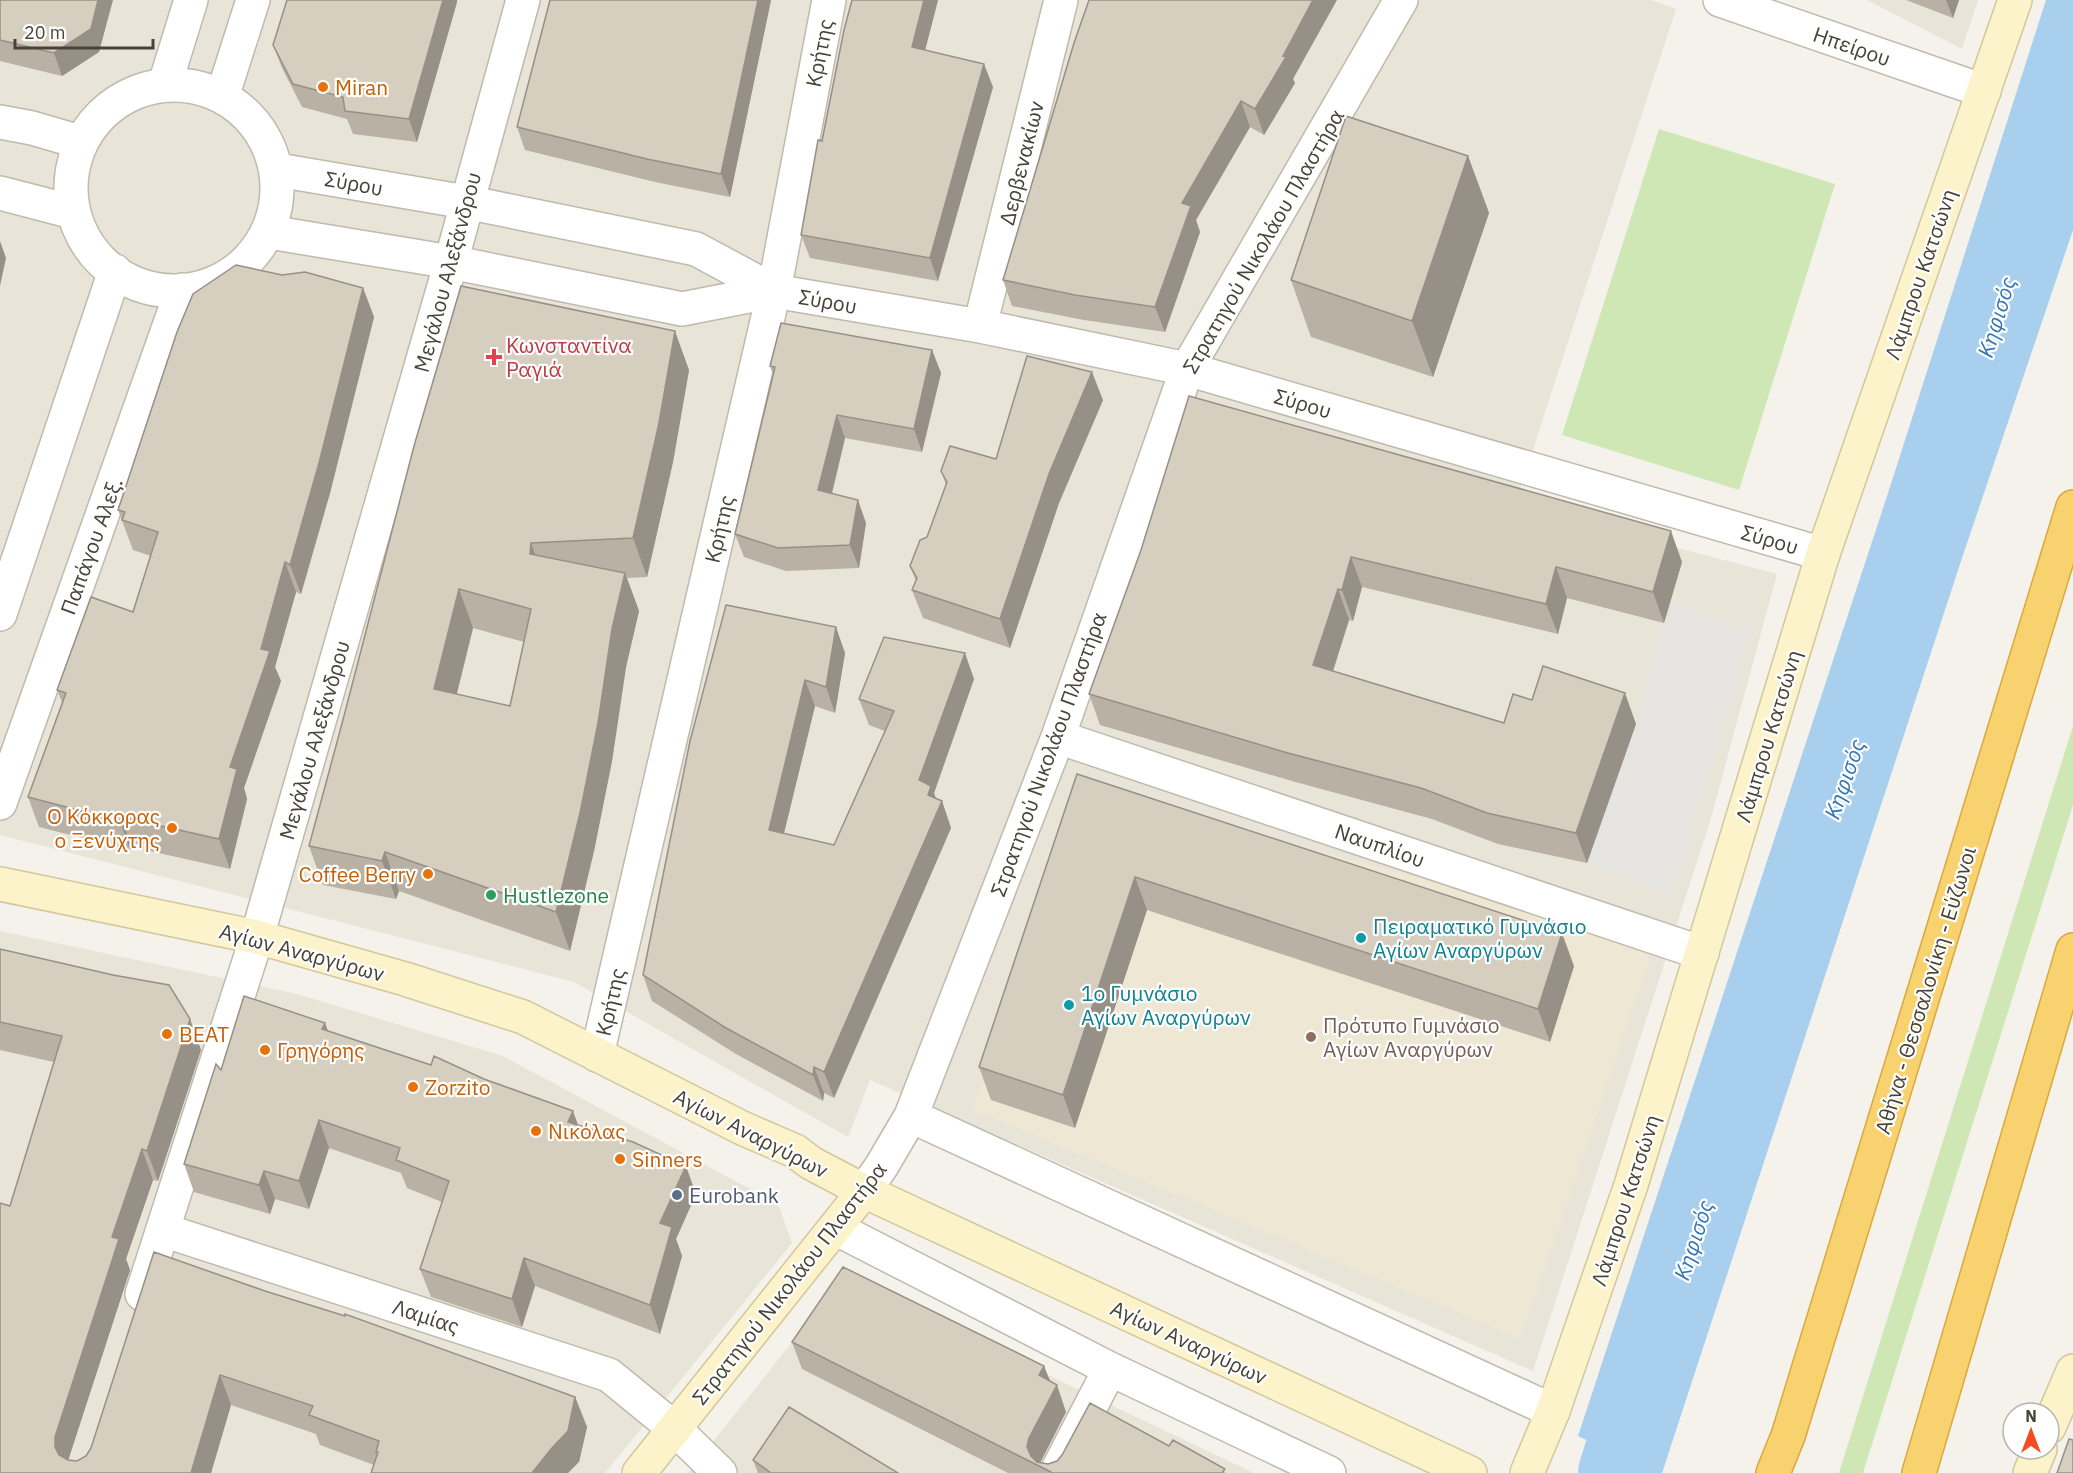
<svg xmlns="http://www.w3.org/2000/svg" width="2073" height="1473" font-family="'IBM Plex Sans',sans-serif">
<rect width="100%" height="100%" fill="#f4f2ea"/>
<path fill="#e8e4d8" d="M0 0H1651L1676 9 1515 505 1777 574 1711 818 1533 1371 870 1080 848 1137 574 982 0 835Z
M1867 0H1978L1962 49Z
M0 931 297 994 503 1056 778 1204 792 1243 605 1473H0Z
M843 1278 1254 1473H688Z"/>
<path fill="#ede7d4" d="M1089 791 1649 938 1648 964 1521 1339 972 1109Z"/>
<path fill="#cee7b4" d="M1659 129 1835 184 1739 490 1562 435Z
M2073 726V805L1863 1473H1839Z"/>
<path fill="#e6e4e1" d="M1670 602 1751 631 1672 895 1587 863 1636 724Z"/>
<path fill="#a9cfef" d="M2046 0H2073V230L1962 558 1662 1473H1658L1578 1436 1889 490Z"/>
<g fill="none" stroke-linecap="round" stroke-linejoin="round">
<path stroke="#a9cfef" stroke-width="82" d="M1619 1473 1658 1349"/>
<defs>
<path id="street" d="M1720 0 1984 91
M165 84 191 0
M71 188a103 103 0 1 1 206 0a103 103 0 1 1-206 0Z
M223 94 253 0
M0 122 32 128 80 142
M278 170 466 202 696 249 774 291 980 326 1187 369 1823 554
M0 193 73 212
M269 232 451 262 682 309 774 291
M980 326 1061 0
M0 614 115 271
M1058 737 1702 953
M0 803 182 290
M597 1055 774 291 829 0
M911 1116 1553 1411
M864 1191 881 1167 911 1116 1058 737 1187 369 1401 0
M835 1228 1110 1369 1329 1473
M163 1230 609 1375 675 1429 720 1473
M142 1294 257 937 451 262 523 0
M1056 1473 1110 1369"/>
<path id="secondary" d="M0 884 257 937 405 979 523 1017 742 1128 795 1151 811 1163 864 1191 1470 1473
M2049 1427 2073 1371
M639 1473 864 1191
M1527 1473 1553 1411 1631 1185 1823 554 2015 0
M2030 1473 2040 1449"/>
<path id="highway" d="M1773 1473 1788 1436 2073 507
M1919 1473 2073 950"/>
</defs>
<use href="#street" stroke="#c0baac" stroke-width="36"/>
<use href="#secondary" stroke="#d3c79b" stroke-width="36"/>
<use href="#highway" stroke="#d9a83f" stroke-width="36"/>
<use href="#street" stroke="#fff" stroke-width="33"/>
<use href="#secondary" stroke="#fdf3cb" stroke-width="33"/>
<use href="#highway" stroke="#f9d270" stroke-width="33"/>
</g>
<path fill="#b8b1a4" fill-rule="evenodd" d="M0 0 109 12 99 52 62 76 0 61Z
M287 0H457V2L417 142 353 134 347 119 302 107 282 68 273 45Z
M771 0 730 197 655 182 525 150 517 127Z
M852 0H938L925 50 993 87 938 281 810 258 801 235Z
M1906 0H1959L1953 18Z
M1074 43 1293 79 1295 83 1264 135 1250 127 1196 220 1200 232 1165 332 1084 320 1012 306 1003 280Z
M1468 156 1489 213 1433 377 1311 337 1291 280Z
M282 275 363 288 374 317 330 493 301 594 296 592 275 667 281 681 244 788 247 799 230 869 132 847 130 850 39 827 28 797 62 702 57 690 133 612 151 556 133 550 118 510Z
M932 350 941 373 922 452 845 438 832 494 866 523 859 568 786 571 744 557 735 534 773 375 770 366Z
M689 370 673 462 647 577 627 578 639 611 626 667 612 761 594 851 570 951 399 891 396 899 323 885 309 846 344 716 414 446ZM473 628 524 642 510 706 457 694Z
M1103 400 1059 503 1010 648 923 618 912 590 916 581 910 566 927 537 946 485 941 471 996 459Z
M1141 550 1682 562 1664 623 1567 598 1558 634 1362 587 1353 621 1349 620 1333 671 1504 723 1532 700 1636 724 1587 863 1498 844 1432 819 1299 783 1100 725 1089 694Z
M845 653 835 713 815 706 784 834 834 845 885 731 869 725 859 699 974 679 934 793 936 799 942 801 951 828 834 1098 824 1093 823 1101 736 1054 652 1001 643 975 690 741Z
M1077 774 1574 966 1550 1042 1147 910 1075 1128 991 1100 979 1067Z
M0 949 190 1019 201 1050 158 1181 153 1180 126 1259 130 1270 68 1460 77 1461 86 1456 265 1291 575 1397 587 1427 579 1462 374 1465 320 1445 316 1434 231 1405 211 1473H0L10 1206 54 1062 0 1050Z
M325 1023 328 1031 578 1125 696 1194 676 1239 682 1256 660 1334 535 1286 522 1327 431 1297 420 1269 442 1202 407 1188 401 1173 329 1148 309 1209 275 1199 270 1214 194 1192 184 1164 221 1070Z
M792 1342 1044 1366 1050 1381 1066 1412 1040 1463 1048 1464 1169 1446 1226 1473H1008L802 1369Z
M753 1460 898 1473H758Z"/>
<path fill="#969086" d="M98 0H113L99 52 62 76 54 53Z
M443 0H457V2L417 142 409 119Z
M758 0H771L730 197 721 174Z
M924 0H938L920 70 912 47Z
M1313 0H1337L1293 79 1295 83 1264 135 1255 109 1283 56Z
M1946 0H1959L1953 18Z
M984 64 993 87 938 281 930 258Z
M1241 101 1250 127 1196 220 1200 232 1165 332 1155 307 1182 203Z
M1468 156 1489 213 1433 377 1412 321Z
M0 241 6 258 0 286Z
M363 288 374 317 330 493 301 594 290 565Z
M675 331 689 370 673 462 647 577 633 538Z
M932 350 941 373 922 452 914 429Z
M1092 372 1103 400 1059 503 1010 648 1000 619 1049 474Z
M837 415 845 438 827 513 818 490Z
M858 500 866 523 859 568 850 545Z
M1671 531 1682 562 1664 623 1653 592Z
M531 543 545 581 530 554Z
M1351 557 1362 587 1353 621 1342 590Z
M285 562 296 592 275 667 281 681 244 788 247 799 230 869 219 839 230 767Z
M1556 567 1567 598 1558 634 1546 604Z
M625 573 639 611 626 667 612 761 594 851 570 951 556 912 612 629Z
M459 589 473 628 448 728 434 689Z
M1338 589 1349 620 1325 696 1313 665Z
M836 627 845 653 835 713 826 687Z
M965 653 974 679 934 793 939 807 942 801 951 828 834 1098 824 1072 919 780Z
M805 680 815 706 778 857 769 830Z
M1625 693 1636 724 1587 863 1576 833Z
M121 817 132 847 130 850 120 821Z
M385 852 399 891 396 899 382 861Z
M1135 877 1147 910 1075 1128 1063 1095Z
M1562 933 1574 966 1550 1042 1538 1009Z
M190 1019 201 1050 158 1181 147 1151Z
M325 1023 335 1051 322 1029Z
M814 1067 824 1093 823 1101 813 1075Z
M573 1111 583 1139 568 1122Z
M319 1120 329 1148 309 1209 299 1181Z
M142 1149 153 1180 126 1259 130 1270 66 1467 55 1447V1437L112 1237Z
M686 1166 696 1194 676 1239 682 1256 660 1334 650 1305 660 1223Z
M264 1171 275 1199 270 1214 259 1185Z
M524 1258 535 1286 522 1327 512 1299Z
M1044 1366 1054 1391 1057 1385 1066 1412 1039 1465 1033 1463 1027 1447 1039 1375Z
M220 1375 231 1405 211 1473H191Z
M575 1397 587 1427 579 1462 568 1473H532Z"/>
<path fill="#d6cebf" stroke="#969086" stroke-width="1.5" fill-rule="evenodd" d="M0 0H98L91 29 54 53 0 40Z
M287 0H443L409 119 345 111 343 97 293 84 273 45Z
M550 0H758L721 174 647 159 517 127Z
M852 0H924L912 47 984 64 930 258 801 235 818 140 822 141 844 30Z
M1089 0H1313L1283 56 1286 57 1255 109 1241 101 1182 203 1191 206 1155 307 1075 295 1003 280 1074 43Z
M1346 116 1468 156 1412 321 1291 280Z
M236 265 282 275 305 272 363 288 319 463 290 565 285 562 261 649 270 651 230 767 237 769 219 839 121 817 120 821 28 797 66 693 57 690 91 597 133 612 158 532 122 520 125 512 118 510 177 332 193 294Z
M461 286 675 331 659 423 633 538 531 543 530 554 625 573 612 629 598 723 580 813 556 912 385 852 382 861 309 846 344 716 414 446ZM459 589 531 609 510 706 434 689Z
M781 323 932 350 914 429 837 415 818 490 858 500 850 545 778 548 735 534 775 367 770 366Z
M1027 356 1092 372 1049 474 1000 619 912 590 917 578 910 566 920 540 927 537 947 482 941 471 950 446 996 459Z
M1189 396 1671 531 1653 592 1556 567 1546 604 1351 557 1342 590 1338 589 1313 665 1504 723 1513 694 1532 700 1543 666 1625 693 1576 833 1487 813 1421 788 1288 753 1089 694 1141 550Z
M726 605 836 627 826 687 805 680 769 830 834 845 894 711 859 699 884 637 965 653 919 780 931 786 928 795 942 801 824 1072 814 1067 813 1075 726 1028 643 975 690 741Z
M1077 774 1562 933 1538 1009 1135 877 1063 1095 979 1067Z
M0 949 113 975 169 985 190 1019 147 1151 142 1149 112 1237 119 1239 55 1437V1447L59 1455 68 1460 77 1461 86 1456 91 1448 154 1252 265 1291 345 1316V1314L575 1397 568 1431 551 1449 532 1473H371L378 1452H376L379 1441 309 1415 313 1406 220 1375 191 1473H0V1203L10 1206 62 1036 0 1022Z
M244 996 325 1023 322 1029 431 1065 434 1056 484 1079 573 1111 568 1122 633 1142 686 1166 660 1223 672 1227 650 1305 524 1258 512 1299 420 1269 449 1181 396 1160 400 1148 319 1120 299 1181 264 1171 259 1185 184 1164 216 1064 221 1070Z
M843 1267 1044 1366 1039 1375 1057 1385 1029 1438 1027 1447 1031 1456 1037 1462 1048 1464 1057 1461 1062 1455 1090 1403 1169 1446 1173 1440 1225 1469 1222 1473H1051V1472L792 1342Z
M789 1407 898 1473H771L753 1460Z
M2069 1439 2073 1440V1473H2057Z"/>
<g fill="#e8710a" stroke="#fff" stroke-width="2">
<circle cx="323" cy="87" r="6"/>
<circle cx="172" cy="828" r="6"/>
<circle cx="428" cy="874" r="6"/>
<circle cx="167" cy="1034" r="6"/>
<circle cx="265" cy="1050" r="6"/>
<circle cx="413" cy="1087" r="6"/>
<circle cx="536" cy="1131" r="6"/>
<circle cx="620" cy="1159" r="6"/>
</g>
<path fill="#e0444e" stroke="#fff" stroke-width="2" d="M491 348h6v6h6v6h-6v6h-6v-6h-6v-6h6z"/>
<circle fill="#2e9e5b" stroke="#fff" stroke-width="2" cx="491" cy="895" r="6"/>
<g fill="#0f9aa8" stroke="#fff" stroke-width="2">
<circle cx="1361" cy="938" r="6"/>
<circle cx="1069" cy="1005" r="6"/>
</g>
<circle fill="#8d6e63" stroke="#fff" stroke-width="2" cx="1311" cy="1037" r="6"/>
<circle fill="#5c6f8a" stroke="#fff" stroke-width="2" cx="677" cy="1195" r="6"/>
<g text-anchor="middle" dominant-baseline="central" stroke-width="4.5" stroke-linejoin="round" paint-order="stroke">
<g font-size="21" fill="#484338" stroke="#fff">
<text transform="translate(1852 46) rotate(19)">Ηπείρου</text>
<text transform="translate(819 53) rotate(-79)">Κρήτης</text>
<text transform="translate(1021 163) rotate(-76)">Δερβενακίων</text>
<text transform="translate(354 183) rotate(10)">Σύρου</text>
<text transform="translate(1263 241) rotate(-60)">Στρατηγού Νικολάου Πλαστήρα</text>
<text transform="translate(447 272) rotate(-75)">Μεγάλου Αλεξάνδρου</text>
<text transform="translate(1920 274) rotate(-71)">Λάμπρου Κατσώνη</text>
<text transform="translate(828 301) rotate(10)">Σύρου</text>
<text transform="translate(1303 403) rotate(16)">Σύρου</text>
<text transform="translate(719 529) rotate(-77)">Κρήτης</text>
<text transform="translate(1770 539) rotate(16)">Σύρου</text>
<text transform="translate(91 546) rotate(-70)">Παπάγου Αλεξ.</text>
<text transform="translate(1768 736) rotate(-73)">Λάμπρου Κατσώνη</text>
<text transform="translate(314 740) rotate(-74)">Μεγάλου Αλεξάνδρου</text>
<text transform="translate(1048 754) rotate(-70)">Στρατηγού Νικολάου Πλαστήρα</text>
<text transform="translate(1380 845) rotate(19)">Ναυπλίου</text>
<text transform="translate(302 952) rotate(15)">Αγίων Αναργύρων</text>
<text transform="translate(1925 990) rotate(-73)">Αθήνα - Θεσσαλονίκη - Εύζωνοι</text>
<text transform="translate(610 1002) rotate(-77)">Κρήτης</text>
<text transform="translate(751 1133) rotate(27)">Αγίων Αναργύρων</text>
<text transform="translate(1625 1200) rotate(-72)">Λάμπρου Κατσώνη</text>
<text transform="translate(789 1283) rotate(-52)">Στρατηγού Νικολάου Πλαστήρα</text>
<text transform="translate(426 1316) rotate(18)">Λαμίας</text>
<text transform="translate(1189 1342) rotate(25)">Αγίων Αναργύρων</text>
</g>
<g font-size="21" fill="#c56008" stroke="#fff" text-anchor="start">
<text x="335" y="87">Miran</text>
<text x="160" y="816" text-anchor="end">Ο Κόκκορας<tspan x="160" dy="24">ο Ξενύχτης</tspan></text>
<text x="416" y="874" text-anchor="end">Coffee Berry</text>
<text x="179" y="1034">ΒΕΑΤ</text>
<text x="277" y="1050">Γρηγόρης</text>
<text x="425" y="1087">Zorzito</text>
<text x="548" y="1131">Νικόλας</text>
<text x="632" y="1159">Sinners</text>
</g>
<g font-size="21" fill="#be3a42" stroke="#fff" text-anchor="start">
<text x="506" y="345">Κωνσταντίνα<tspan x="506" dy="24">Ραγιά</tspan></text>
</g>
<g font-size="21" fill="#27864d" stroke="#fff" text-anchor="start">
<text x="503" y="895">Hustlezone</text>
</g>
<g font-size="21" fill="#0d838f" stroke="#fff" text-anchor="start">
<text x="1373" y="926">Πειραματικό Γυμνάσιο<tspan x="1373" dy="24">Αγίων Αναργύρων</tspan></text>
<text x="1081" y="993">1ο Γυμνάσιο<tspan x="1081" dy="24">Αγίων Αναργύρων</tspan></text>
</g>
<g font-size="21" fill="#785e54" stroke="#fff" text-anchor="start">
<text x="1323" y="1025">Πρότυπο Γυμνάσιο<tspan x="1323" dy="24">Αγίων Αναργύρων</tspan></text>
</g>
<g font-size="21" fill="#4e5e75" stroke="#fff" text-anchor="start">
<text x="689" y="1195">Eurobank</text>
</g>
<g font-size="22" font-style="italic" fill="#3376b2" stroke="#fff">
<text transform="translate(1996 317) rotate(-73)">Κηφισός</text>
<text transform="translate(1844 779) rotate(-71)">Κηφισός</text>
<text transform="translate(1693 1240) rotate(-72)">Κηφισός</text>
</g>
</g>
<g transform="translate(2031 1431)"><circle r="28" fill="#ffffff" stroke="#b6b4af" stroke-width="1.5"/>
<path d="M0-4.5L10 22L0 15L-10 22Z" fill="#f34b22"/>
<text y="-9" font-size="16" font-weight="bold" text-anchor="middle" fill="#484338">N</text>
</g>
<path d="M15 39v9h138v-9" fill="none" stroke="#484338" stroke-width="3"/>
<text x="24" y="39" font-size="18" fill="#484338" stroke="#ffffff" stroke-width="4.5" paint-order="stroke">20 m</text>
</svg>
